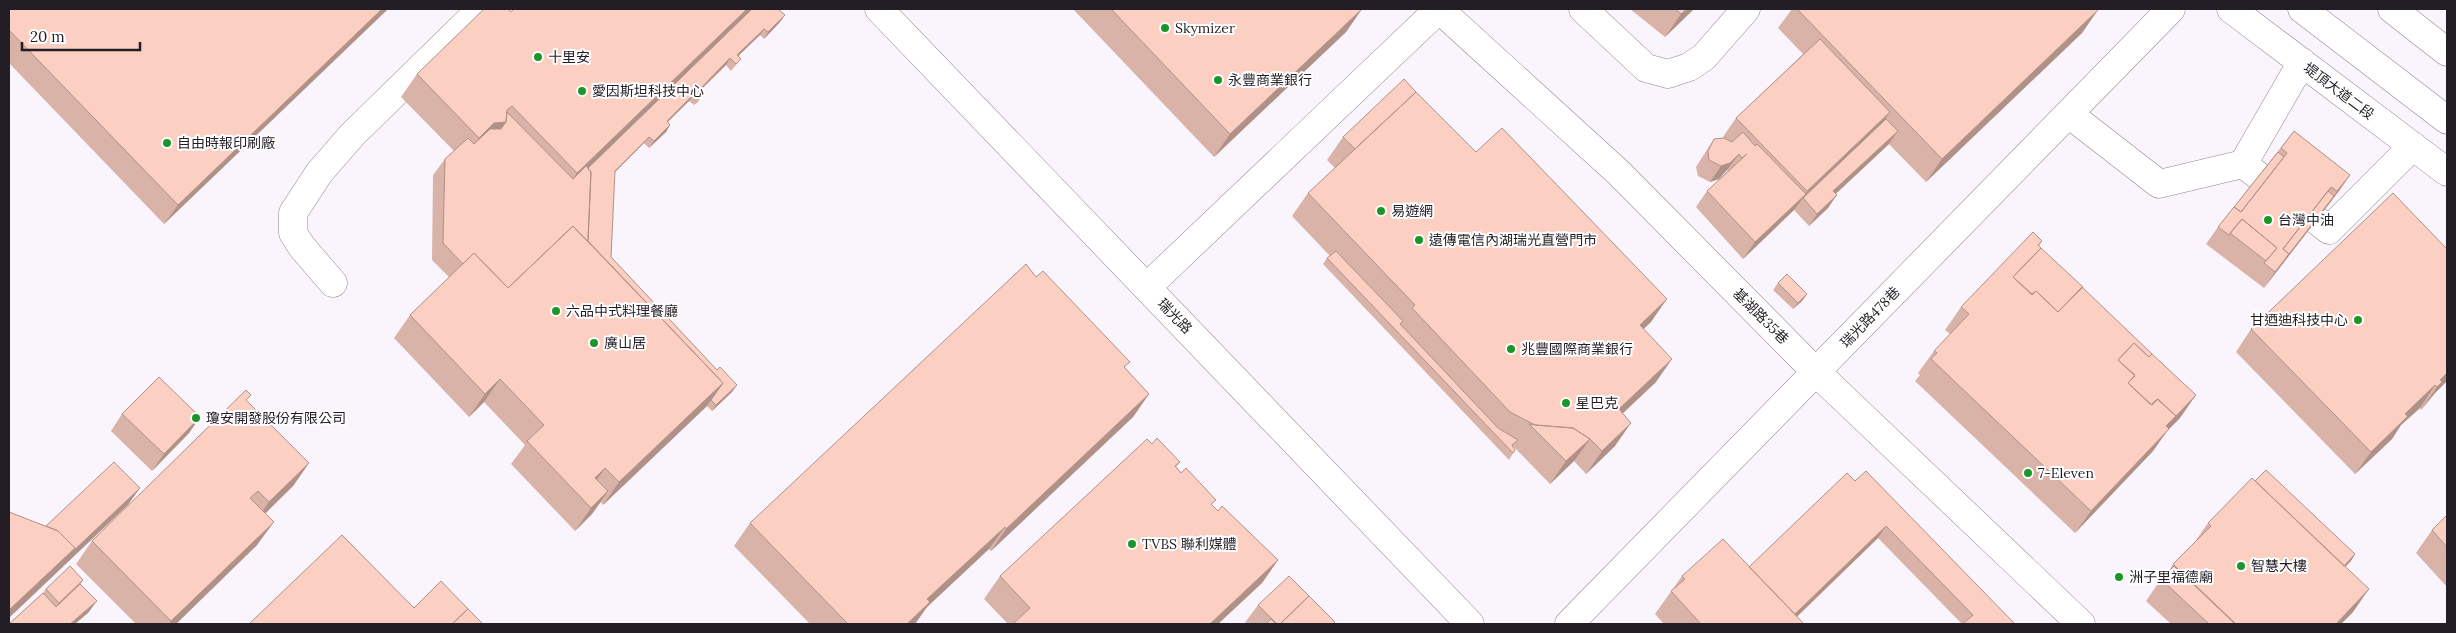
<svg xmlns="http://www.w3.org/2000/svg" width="2456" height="633" font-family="Lora,'Noto Sans TC',serif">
<rect width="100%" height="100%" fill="#faf5fd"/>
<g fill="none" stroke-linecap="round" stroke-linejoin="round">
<defs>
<path id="minor" d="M879 9 1470 624
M1583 9 1646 68 1668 74 1689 67 1704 57 1746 9
M2231 9 2447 172
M2302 62 2243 164 2329 230 2413 146
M2069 114 2159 184 2243 164
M333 283 302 247 293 233V213L319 173 352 135 481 9
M1147 287 1439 9 1619 173 1816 372 2081 624
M1569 624 2171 9"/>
<path id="highway" d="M2302 9 2447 120
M2392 9 2447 52"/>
</defs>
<use href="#minor" stroke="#918496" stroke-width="29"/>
<use href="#highway" stroke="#918496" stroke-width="29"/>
<use href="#minor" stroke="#fff" stroke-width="28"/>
<use href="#highway" stroke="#fff" stroke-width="28"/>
</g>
<path fill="#d9b2a8" d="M9 9H388L164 224 9 63Z
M1073 9H1362L1346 32 1214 157Z
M1630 9H1694L1665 37Z
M1792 9H2097L2082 33 1926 182 1889 144 1835 194 1828 208 1809 226 1794 210 1743 259 1696 207 1707 191 1728 171 1727 170 1719 179 1710 182 1698 176 1696 167 1703 156 1714 139 1724 138 1723 137 1736 118 1803 54 1778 28Z
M511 12 780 22 764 39 760 35 738 56 741 59 731 71 726 65 699 92 702 95 698 102 694 105 689 101 668 122 670 125 666 132 649 148 644 143 614 173 611 257 717 370 737 385 732 392 712 411 707 406 603 505 601 502 592 514 575 531 511 464 525 445 484 402 469 417 394 338 410 315 449 277 432 260 433 175 445 159 454 151 401 97 417 74Z
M2294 131 2350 175 2339 191 2264 288 2206 244 2218 227Z
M1343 137 1476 152 1651 322 1643 329 1656 382 1623 413 1615 446 1586 474 1574 461 1550 484 1513 446V447L1515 450 1509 460 1323 264 1327 258 1330 256 1292 216 1308 193 1335 168 1327 160Z
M2042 241 2039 246 2180 418 2167 431 2153 451 2075 533 1915 381 1920 375 1918 373 1934 351 1950 334 1945 330 1961 307Z
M2447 249V381L2435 393 2426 404 2421 410 2420 408 2401 425 2392 439 2355 474 2236 352 2251 329Z
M1036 277 1125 368 1149 394 1133 417 991 551 989 549 927 607 915 624H810L734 546 750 523Z
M1778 283 1807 294 1802 301 1793 309 1773 290Z
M247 401 309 463 293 486 265 514 257 545 176 624H136L76 564 92 541Z
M122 414 200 417 189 433 152 471 111 431Z
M1152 444 1180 462 1176 467 1218 511 1278 560 1262 583 1218 624H1008L984 599 1000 576Z
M1855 481 2015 624H1962L1878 538 1797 617 1804 624H1664L1655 614 1682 576 1749 567Z
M2255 481 2355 554 2345 567 2353 612 2341 624H2171L2146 601 2161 579 2169 571 2173 564 2194 543 2208 523Z
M2447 515V587L2416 553 2432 530Z
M83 580 80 584 88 613 9 624 43 593 46 589Z
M1258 605 1333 624H1244Z"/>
<path fill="#b09188" d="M382 9H388L164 224 178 205Z
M747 9H754L561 196 577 173Z
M1362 9 1346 32 1214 157 1230 134Z
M1687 9H1694L1665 37 1681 14Z
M2098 10 2082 33 1926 182 1942 159Z
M785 15 780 22 764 39 768 32Z
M764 29 760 35 732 62 737 55Z
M730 58 726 65 695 95 698 91Z
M694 94 689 101 662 127 667 121Z
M1890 112 1877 131 1803 198 1794 210 1743 259 1755 242Z
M506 122 490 145 463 160 479 138 494 123Z
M670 125 666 132 649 148 654 141Z
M1898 131 1889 144 1825 204 1833 191Z
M649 137 644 143 610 177 615 171Z
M1739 154 1727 170 1719 179 1710 182 1721 166Z
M2350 175 2339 191 2264 288 2275 272Z
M1837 195 1828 208 1809 226 1817 214Z
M1807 294 1802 301 1793 309 1798 303Z
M1667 299 1651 322 1624 348 1640 325Z
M1672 359 1656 382 1603 432 1619 409Z
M2447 373V381L2435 393 2426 404 2421 410 2437 387 2440 380Z
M500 379 484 402 469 417 485 394Z
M723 383 707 406 603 505 619 482Z
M737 385 732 392 712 411 716 405Z
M2435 385 2420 408 2401 425 2392 439 2355 474 2371 452 2405 414Z
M1149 394 1133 417 991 551 1006 529Z
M2196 395 2180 418 2167 431 2153 451 2075 533 2091 511 2166 426Z
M200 417 189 433 152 471 164 454Z
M1631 423 1615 446 1586 474 1602 451Z
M1590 439 1574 461 1550 484 1566 461Z
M309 463 293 486 253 525 269 502Z
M605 468 589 491 595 478Z
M140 488 128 505 9 618V610L75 548Z
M608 491 592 514 575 531 591 508Z
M274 522 257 545 176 624H169L171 621Z
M1886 526 1878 538 1789 624H1785Z
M1005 527 989 549 927 607 915 624H907L927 599Z
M2355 554 2351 561 2327 586 2332 579Z
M1278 560 1262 583 1218 624H1210Z
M83 580 72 596 48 619 59 603Z
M2369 589 2353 612 2341 624H2336Z
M97 601 88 613 75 624H70Z"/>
<path fill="#fccfc3" stroke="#b09188" d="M9 9H382L178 205 9 30Z
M484 9H508L511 12 514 9H747L577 173 512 106 507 110 506 122 494 123 479 138 417 74Z
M752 9H778L785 15 768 32 764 29 737 55 741 59 736 64 730 58 698 91 702 95 699 99 694 94 667 121 670 125 654 141 649 137 615 171 611 257 717 370 720 367 737 385 716 405 711 400 723 383 588 241V240L591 172 588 168Z
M1111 9H1362L1230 134Z
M1675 9H1687L1681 14Z
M1797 9H2097L2098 10 1942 159Z
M1820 39 1890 112 1807 191 1736 118Z
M1404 79 1416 92 1355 149 1343 137Z
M1416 92 1476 152 1502 128 1667 299 1640 325 1672 359 1619 409 1631 423 1602 451 1590 439 1573 428 1535 425 1510 412 1412 308 1415 305 1308 193Z
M507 112 573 179 586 166 591 172 588 240 587 241 573 226 508 288 474 253 463 264 443 243 445 159 468 138 474 144 490 129H501L506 122Z
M1886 119 1898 131 1833 191 1837 195 1817 214 1803 198Z
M2294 131 2350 175 2337 191 2331 187 2283 249 2289 254 2275 272 2264 263 2277 248 2242 219 2229 235 2218 227 2234 207 2241 212 2287 153 2281 148Z
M1743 132 1755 146 1757 144 1806 194 1755 242 1707 191 1747 154 1742 158 1739 154 1730 163 1721 166 1709 160 1708 151 1714 139 1724 138 1732 142Z
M2278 152 2284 157 2241 212 2234 207Z
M2328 191 2334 196 2286 258 2289 254 2283 249Z
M2393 193 2447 249V373L2440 380 2442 382 2437 387 2435 385 2405 414 2408 416 2371 452 2251 329Z
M2242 219 2277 248 2266 261 2230 233Z
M573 226 723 383 619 482 605 468 595 478 608 491 591 508 527 441 544 425 500 379 485 394 410 315 474 253 508 288Z
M2033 232 2042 241 2038 245 2041 248 2013 277 2032 295 2036 291 2058 312 2082 287 2152 354 2149 357 2134 343 2118 360 2135 376 2128 383 2151 405 2157 399 2176 416 2166 426 2169 429 2091 511 1931 359 1937 353 1934 351 1969 314 1961 307Z
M2041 248 2083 287 2058 312 2036 291 2032 294 2013 277Z
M1336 251 1403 321 1400 324 1498 428 1518 440 1512 445 1515 450 1513 453 1327 258Z
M1026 264 1036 277 1043 271 1130 362 1124 367 1149 394 1006 529 1005 527 927 599 930 602 907 624H848L750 523Z
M1787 274 1807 294 1798 303 1778 283Z
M2134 343 2149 357 2152 354 2196 395 2176 416 2158 399 2152 405 2128 383 2135 375 2118 360Z
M159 377 200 417 164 454 122 414Z
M246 390 251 395 246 400 309 463 269 502 258 491 250 498 274 522 171 621 92 541Z
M1529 424 1535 425 1573 428 1590 439 1566 461Z
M1157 438 1180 462 1175 466 1181 473 1186 468 1216 500 1211 504 1218 511 1222 506 1278 560 1210 624H1013L1030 608 1000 576 1147 439 1152 444Z
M114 462 140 488 70 554 75 548 58 531 46 526Z
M2266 470 2355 554 2344 566 2255 481Z
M1866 471 2015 624H1963L1973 615 1886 526 1795 614 1749 567 1847 473 1855 481Z
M2252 478 2369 589 2336 624H2236L2173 564 2211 526 2208 523Z
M9 512 58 531 75 548 9 610Z
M2447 515V547L2432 530Z
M342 535 414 608 441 581 468 609 452 624H249Z
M1723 539 1804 624H1701L1671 591 1685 579 1682 576Z
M70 566 83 580 59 603 46 589Z
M2174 566 2235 624H2209L2161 579Z
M1289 576 1309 596 1280 624H1277L1258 605Z
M80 584 97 601 70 624H9L43 593 56 607Z
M1309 596 1335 622 1333 624H1280Z
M468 609 483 624H452Z
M1271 619 1276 624H1266Z"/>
<g fill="#1b9729" stroke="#fff" stroke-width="2">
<circle cx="1165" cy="28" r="5"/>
<circle cx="538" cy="57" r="5"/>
<circle cx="1218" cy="80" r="5"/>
<circle cx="582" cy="91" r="5"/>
<circle cx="167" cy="143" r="5"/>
<circle cx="1381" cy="211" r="5"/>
<circle cx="2268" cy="220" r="5"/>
<circle cx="1419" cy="240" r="5"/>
<circle cx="556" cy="311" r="5"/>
<circle cx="2358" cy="320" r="5"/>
<circle cx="594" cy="343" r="5"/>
<circle cx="1511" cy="349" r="5"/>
<circle cx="1566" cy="403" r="5"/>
<circle cx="196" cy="418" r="5"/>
<circle cx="2028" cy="473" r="5"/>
<circle cx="1132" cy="544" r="5"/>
<circle cx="2241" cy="566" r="5"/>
<circle cx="2119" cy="577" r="5"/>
</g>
<g text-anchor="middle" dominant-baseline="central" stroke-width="4" stroke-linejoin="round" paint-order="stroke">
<g font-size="14" fill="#231e25" stroke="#fff" text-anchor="start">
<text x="1175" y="28">Skymizer</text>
<text x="548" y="57">十里安</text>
<text x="1228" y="80">永豐商業銀行</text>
<text x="592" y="91">愛因斯坦科技中心</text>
<text x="177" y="143">自由時報印刷廠</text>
<text x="1391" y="211">易遊網</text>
<text x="2278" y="220">台灣中油</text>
<text x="1429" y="240">遠傳電信內湖瑞光直營門市</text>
<text x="566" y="311">六品中式料理餐廳</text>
<text x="2348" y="320" text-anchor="end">甘迺迪科技中心</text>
<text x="604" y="343">廣山居</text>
<text x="1521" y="349">兆豐國際商業銀行</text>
<text x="1576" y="403">星巴克</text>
<text x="206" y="418">瓊安開發股份有限公司</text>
<text x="2038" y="473">7-Eleven</text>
<text x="1142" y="544">TVBS 聯利媒體</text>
<text x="2251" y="566">智慧大樓</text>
<text x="2129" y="577">洲子里福德廟</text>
</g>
<g font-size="14" fill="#231e25" stroke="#fff">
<text transform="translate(2339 91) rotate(37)">堤頂大道二段</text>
<text transform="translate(1175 316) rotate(46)">瑞光路</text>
<text transform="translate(1761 316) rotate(45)">基湖路35巷</text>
<text transform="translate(1870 317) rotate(-46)">瑞光路478巷</text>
</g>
</g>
<rect width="2456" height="633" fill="none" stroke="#231e25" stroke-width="20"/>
<path d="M22 42v8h118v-8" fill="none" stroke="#231e25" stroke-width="2.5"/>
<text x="30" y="42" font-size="15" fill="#231e25" stroke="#ffffff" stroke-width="4" paint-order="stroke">20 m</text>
</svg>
